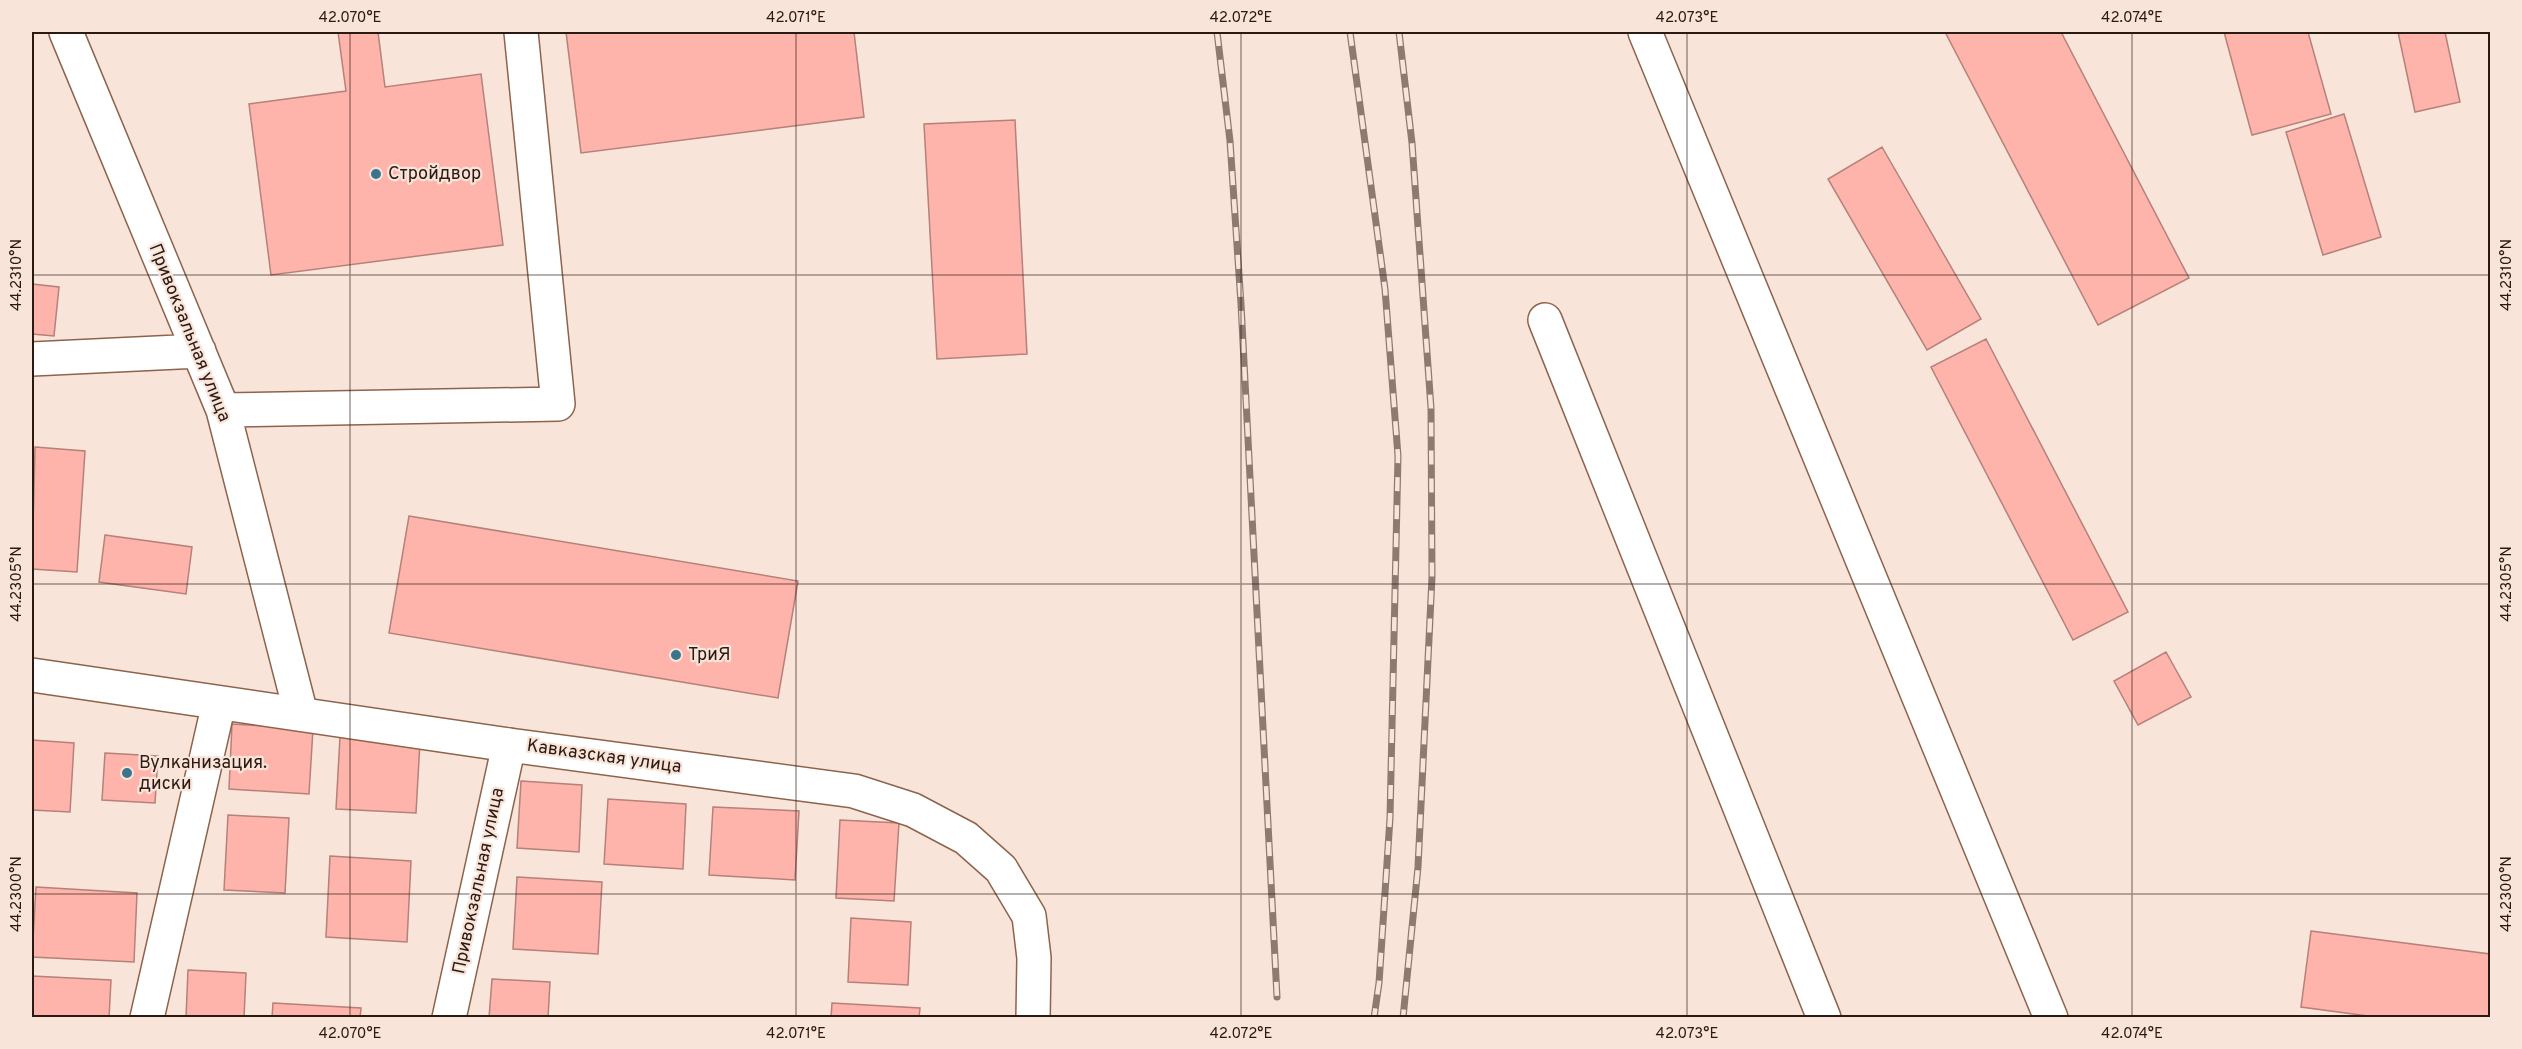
<svg xmlns="http://www.w3.org/2000/svg" width="2522" height="1049" font-family="Overpass,sans-serif">
<rect width="100%" height="100%" fill="#f9e4da"/>
<path fill="#feb4aa" stroke="#b58179" stroke-width="1.5" d="M338 32H378L385 87 481 74 503 245 271 275 249 104 346 91Z
M566 32H854L864 117 581 153Z
M1945 32H2061L2189 278 2098 325Z
M2224 32H2308L2331 114 2252 135Z
M2398 32H2445L2460 102 2415 112Z
M2344 114 2381 237 2323 255 2286 132Z
M1015 120 1027 354 937 359 924 124Z
M1882 147 1981 319 1927 350 1828 179Z
M32 284 59 287 54 336 32 334Z
M1986 339 2128 612 2073 640 1931 367Z
M35 447 85 451 77 572 32 569Z
M409 516 798 581 778 698 389 633Z
M105 535 192 547 186 594 99 582Z
M2166 652 2191 697 2138 725 2114 681Z
M232 724 313 729 309 794 229 789Z
M340 737 420 742 416 813 336 809Z
M32 740 74 743 70 812 32 810Z
M105 753 158 756 155 803 102 800Z
M521 781 582 785 579 852 517 848Z
M608 799 686 804 683 869 604 864Z
M713 807 799 811 795 880 709 875Z
M228 815 289 818 285 893 224 890Z
M840 820 899 823 894 901 836 898Z
M330 856 411 861 407 942 326 937Z
M517 877 602 882 598 954 513 949Z
M36 887 137 893 134 962 32 957Z
M851 918 911 922 908 985 848 982Z
M2311 931 2490 954V1018H2383L2301 1007Z
M188 970 246 973 244 1018H186Z
M32 976 111 980 109 1018H32Z
M492 979 550 982 548 1018H489Z
M273 1003 361 1008 360 1018H272Z
M832 1003 920 1008 919 1018H831Z"/>
<g fill="none" stroke-linecap="round" stroke-linejoin="round">
<defs>
<path id="minor" d="M66 32 223 410 301 714
M1645 32 2051 1018
M1545 320 1824 1018
M32 359 199 351
M223 410 558 404 521 32
M147 1018 219 703
M449 1018 509 745"/>
<path id="major" d="M32 675 509 745 854 791 913 810 966 838 1001 869 1029 916 1034 958 1033 1018"/>
</defs>
<use href="#minor" stroke="#8e634c" stroke-width="36"/>
<use href="#major" stroke="#8e634c" stroke-width="36"/>
<use href="#minor" stroke="#fff" stroke-width="33"/>
<use href="#major" stroke="#fff" stroke-width="33"/>
<defs>
<path id="rail" d="M1217 32 1230 141 1241 304 1277 997
M1350 32 1385 289 1398 456 1390 818 1379 983 1374 1018
M1399 32 1412 143 1431 408 1432 577 1418 867 1403 1018"/>
</defs>
<use href="#rail" stroke="#8d7b71" stroke-width="7"/>
<use href="#rail" stroke="#f9e4da" stroke-width="4.5" stroke-dasharray="14" stroke-linecap="butt"/>
</g>
<path fill="none" stroke="#2b1a11" stroke-width="1.5" stroke-opacity="0.45" d="M350 32V1018M796 32V1018M1241 32V1018M1687 32V1018M2132 32V1018M32 275H2490M32 584H2490M32 894H2490"/>
<g fill="#3a748d" stroke="#f9e4da" stroke-width="2">
<circle cx="376" cy="174" r="6"/>
<circle cx="676" cy="655" r="6"/>
<circle cx="127" cy="773" r="6"/>
</g>
<g text-anchor="middle" dominant-baseline="central" stroke-width="4.5" stroke-linejoin="round" paint-order="stroke">
<g font-size="18" fill="#2b1a11" stroke="#f9e4da" text-anchor="start">
<text x="388" y="174">Стройдвор</text>
<text x="688" y="655">ТриЯ</text>
<text x="139" y="763">Вулканизация.<tspan x="139" dy="21">диски</tspan></text>
</g>
<g font-size="18" fill="#2b1a11" stroke="#f9e4da">
<text transform="translate(189 333) rotate(68)">Привокзальная улица</text>
<text transform="translate(604 757) rotate(8)">Кавказская улица</text>
<text transform="translate(479 881) rotate(-78)">Привокзальная улица</text>
</g>
</g>
<rect width="2522" height="1049" fill="none" stroke="#f9e4da" stroke-width="66"/>
<rect x="33" y="33" width="2456" height="983" fill="none" stroke="#2b1a11" stroke-width="2"/>
<g font-size="15" text-anchor="middle" fill="#2b1a11">
<text x="350" y="22">42.070°E</text>
<text x="796" y="22">42.071°E</text>
<text x="1241" y="22">42.072°E</text>
<text x="1687" y="22">42.073°E</text>
<text x="2132" y="22">42.074°E</text>
<text transform="translate(16 275) rotate(-90)" y="5">44.2310°N</text>
<text transform="translate(2506 275) rotate(-90)" y="5">44.2310°N</text>
<text transform="translate(16 584) rotate(-90)" y="5">44.2305°N</text>
<text transform="translate(2506 584) rotate(-90)" y="5">44.2305°N</text>
<text transform="translate(16 894) rotate(-90)" y="5">44.2300°N</text>
<text transform="translate(2506 894) rotate(-90)" y="5">44.2300°N</text>
<text x="350" y="1038">42.070°E</text>
<text x="796" y="1038">42.071°E</text>
<text x="1241" y="1038">42.072°E</text>
<text x="1687" y="1038">42.073°E</text>
<text x="2132" y="1038">42.074°E</text>
</g>
</svg>
